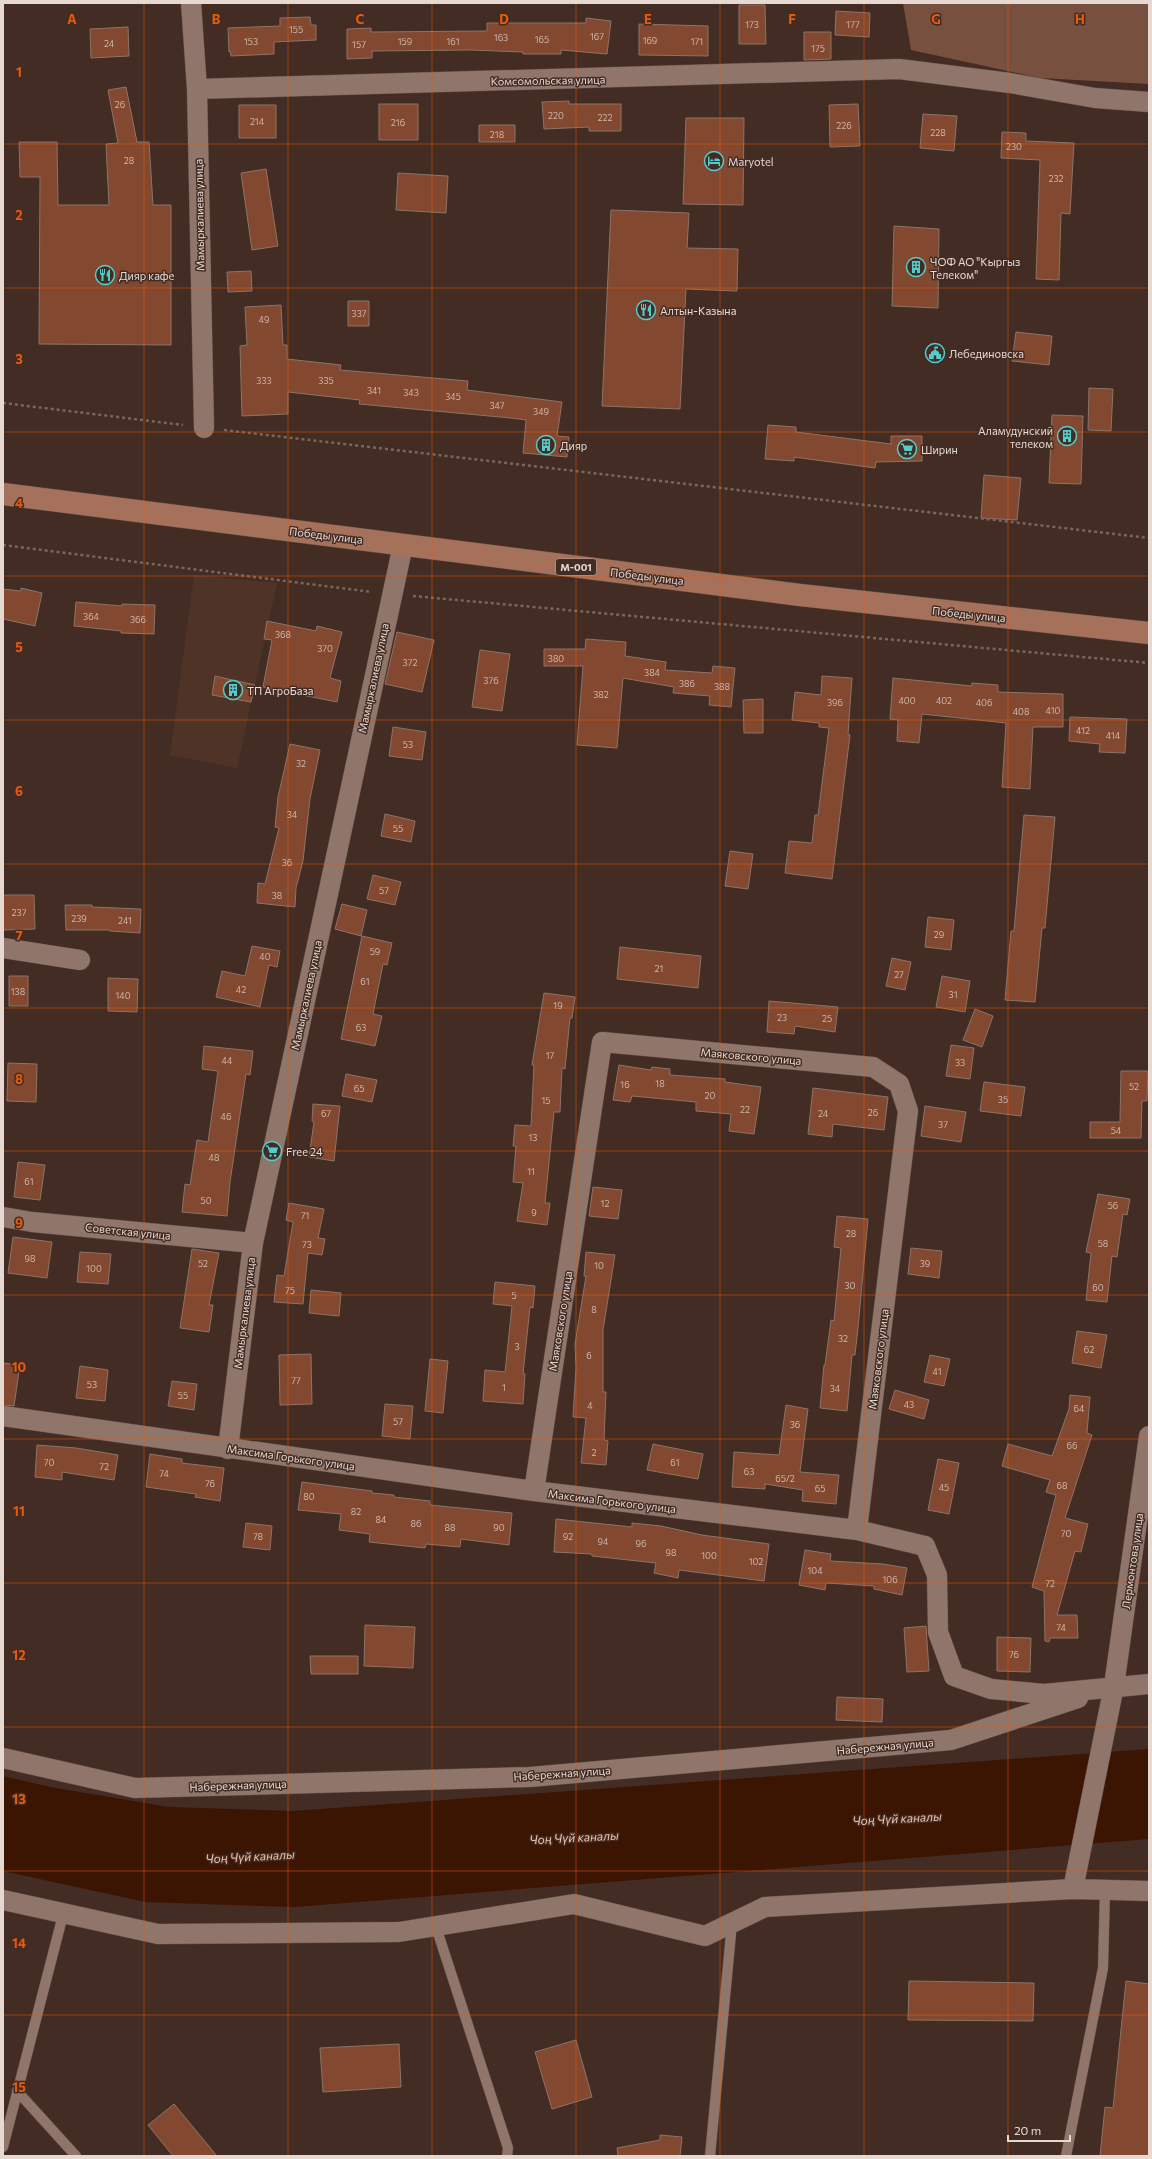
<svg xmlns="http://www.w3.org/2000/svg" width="1152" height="2159" font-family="Commissioner,sans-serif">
<rect width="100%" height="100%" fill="#422c23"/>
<path fill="#503327" d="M194 575 277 583 237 768 170 755Z"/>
<path fill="#775040" d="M903 3H1149V84L1040 78 911 50Z"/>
<path fill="#3b1402" d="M1149 1749V1839L295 1907 145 1902 3 1871V1776L50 1787 169 1807 293 1811Z"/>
<path fill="#824930" stroke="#8d7369" d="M739 5H765L766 44H739Z
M836 11 870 13 869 37 835 35Z
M310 17 311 25H316V40L274 42V54L231 56 230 51 229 52 228 28 280 26V18Z
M586 18 611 21 607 54 561 50V54H523V52L471 50 372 51V58L347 59V29L371 28V32L487 31V23H586Z
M639 24 708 26V56L639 55Z
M128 27 129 56 91 58 90 29Z
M804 32H831V59L804 60Z
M126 87 137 142H149L153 205H171V345L39 344 40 177H20L19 142H57L58 205H109L106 144 118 143 108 90Z
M569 101V104H621V131H589V127L544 129 542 102Z
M379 104H418V140H379Z
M858 104 860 146 830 147 829 105Z
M239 105H276V138H239Z
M923 114 957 116 954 151 920 148Z
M686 118H744L743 205 683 204Z
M479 125H515V142H479Z
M1002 132 1026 133V141L1074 143 1070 214 1061 213 1059 280 1036 279 1040 160 1001 158Z
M266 169 278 246 252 250 241 173Z
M398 173 448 176 446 213 396 210Z
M611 210 689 213 687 248 738 249 737 291 686 289 680 409 602 406Z
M894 226 939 229 938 308 892 306Z
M251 271 252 291 228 292 227 272Z
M348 301H369V326H348Z
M281 305 283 345H287V359L341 365 340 370 468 381 467 390 562 402 557 436 569 437 567 457 523 453 526 420 511 418 359 404 360 400 288 392V414L242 416 240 346 247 345 245 307Z
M1016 332 1052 336 1049 365 1012 361Z
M1089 388 1113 389 1111 431 1088 430Z
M1052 415 1083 416 1081 484 1049 483Z
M768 425 796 427V432L891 444V436H922V461L876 462 875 468 794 457V461L765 459Z
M984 475 1021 478 1017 520 981 518Z
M21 588 42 593 35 626 3 619V589L21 591Z
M76 602 122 606V604L155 605 154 634 121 633V631L74 626Z
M267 621 316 631 317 626 342 632 330 678 341 681 337 702 263 687 272 640 264 639Z
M397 632 434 640 422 692 385 684Z
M586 639 626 642 625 656 666 662 665 670 712 673 713 666 735 668 731 707 709 705 710 696 673 693 674 687 623 678 617 748 577 745 583 666H544V649H585Z
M480 650 510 654 502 711 472 707Z
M215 676 255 685 251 702 212 695Z
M822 676 852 678 848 734 850 735 832 879 785 873 789 841 812 843 815 815H818L829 728 819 727V723L792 720 795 692 821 695Z
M893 678 972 686V683L998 685V692L1063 694V727H1033L1030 789 1002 787 1006 723 922 714 919 743 897 741 898 720 890 719Z
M763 699V733H744L743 700Z
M1070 717 1127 719 1125 753 1099 752 1100 744 1069 741Z
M393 727 426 732 422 760 389 756Z
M290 744 320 750 310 799 303 861 296 888 295 907 257 903 258 883 265 884 279 828 275 827 278 797Z
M385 814 415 821 411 842 381 836Z
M1024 815 1055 817 1045 928H1042L1035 1002 1005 1000 1011 931H1014Z
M730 851 753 854 748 889 725 886Z
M373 875 401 882 395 905 367 899Z
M3 895H34L35 929 3 930Z
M342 904 367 910 361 936 335 929Z
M65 905H92V907L141 909 140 933 110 931V930H66Z
M928 917 954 920 951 950 925 947Z
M362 936 392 943 387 965 383 964 373 1014 382 1016 375 1046 341 1039Z
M252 946 280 951 277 967 269 965 260 1007 216 997 222 971 245 976Z
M620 947 701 956 698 988 617 979Z
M892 958 911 962 905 990 886 986Z
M9 976H28V1006H9Z
M942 976 970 981 965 1012 936 1007Z
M108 978 138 979 137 1012 108 1011Z
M544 993 575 997 572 1018H570L565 1069 562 1068 560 1112H554L545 1203H550L547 1225 517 1221 523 1183 513 1182 516 1146H513L515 1125 531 1126 534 1065H532Z
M769 1001 838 1007 835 1032 795 1026 794 1034 767 1032Z
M975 1009 993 1016 982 1047 963 1040Z
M951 1045 974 1048 970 1079 946 1076Z
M204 1046 253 1051 250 1075 246 1074 230 1182 227 1216 182 1212 185 1184 190 1185 197 1140 208 1142 218 1071 202 1069Z
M8 1063 37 1064 36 1102 7 1101Z
M619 1065 651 1070 652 1067 670 1069V1075L725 1079V1082L761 1087 754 1134 729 1131 731 1114 696 1111V1102L632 1096 630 1102 613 1100Z
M1121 1071H1148L1147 1101H1142L1141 1138H1090V1122H1120Z
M346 1074 377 1080 372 1102 342 1096Z
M984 1082 1025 1087 1021 1116 980 1111Z
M813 1088 888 1097 884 1130 833 1124 832 1137 808 1134Z
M313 1104 340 1106 334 1161 309 1157 314 1122 312 1121Z
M925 1106 966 1112 961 1142 921 1136Z
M18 1162 45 1165 40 1200 14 1197Z
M593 1187 622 1190 618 1219 589 1216Z
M1098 1194 1130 1199 1127 1215 1123 1214 1117 1257 1112 1256 1107 1302 1086 1300 1091 1253 1086 1252Z
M289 1203 324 1209 318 1238 325 1239 322 1255 308 1253 303 1304 274 1302 277 1275 284 1276 293 1222 286 1220Z
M837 1216 868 1219 858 1328 855 1355H852L847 1411 820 1408 824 1365H825L831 1320 834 1321 841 1248 834 1247Z
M13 1237 52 1242 47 1278 8 1273Z
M911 1248 942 1251 939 1278 908 1274Z
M192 1249 219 1253 209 1305H213L209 1332 180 1328Z
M80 1252 111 1254 108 1284 77 1282Z
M586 1252 615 1255 603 1330V1392H606L604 1440 608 1441 606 1465 581 1463 586 1418 573 1417 576 1368 575 1344 586 1276H584Z
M495 1282 535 1286 533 1308 530 1307 523 1374H525L523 1404 483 1401 485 1370 505 1372 512 1306 493 1304Z
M311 1290 341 1293 339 1316 309 1313Z
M1077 1331 1107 1335 1101 1368 1072 1363Z
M311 1354 312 1404 280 1405 279 1355Z
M930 1355 950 1359 944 1386 924 1382Z
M430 1359 448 1361 443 1413 425 1411Z
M3 1363 20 1365 14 1406 3 1405Z
M80 1366 108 1370 105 1401 76 1398Z
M172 1381 197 1384 194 1410 168 1406Z
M895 1390 929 1400 924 1419 889 1409Z
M1070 1395 1090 1397 1087 1433 1092 1435 1065 1518 1088 1524 1081 1552 1075 1551 1057 1615H1077L1078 1638H1050L1049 1642 1045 1641 1044 1591 1032 1587 1056 1495 1046 1492 1050 1480 1002 1466 1008 1444 1052 1456 1069 1409Z
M385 1404 413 1406 410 1439 382 1436Z
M786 1405 808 1409 800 1472 839 1475 836 1504 802 1501 803 1490 765 1484V1489L732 1487 734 1452 779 1455Z
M653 1444 703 1454 698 1479 647 1470Z
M37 1445 76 1448 118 1455 114 1480 62 1472V1480L35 1477Z
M150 1454 182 1459V1463L224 1468 220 1501 195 1497 196 1494 146 1487Z
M938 1459 959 1463 949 1514 928 1510Z
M302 1482 372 1491V1493L394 1495V1497L430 1501V1505L512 1513 509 1545 461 1539 460 1547 426 1544 425 1548 369 1542 370 1534 339 1530 341 1514 298 1510Z
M556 1519 632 1527V1523L661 1526 702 1535 769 1544 764 1581 679 1570 678 1578 654 1573 656 1563 592 1556V1554L554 1552Z
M246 1523 272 1526 270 1550 243 1547Z
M805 1550 831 1554 830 1561 883 1564 907 1568 902 1595 874 1589V1586L826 1583 825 1590 799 1585Z
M365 1625 415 1627 413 1668 364 1666Z
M926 1626 929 1671 907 1672 904 1628Z
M997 1637 1031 1638 1030 1672 997 1671Z
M310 1656H358V1674H311Z
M837 1697 883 1699 882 1722 836 1720Z
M909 1981 1034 1983 1033 2021 908 2020Z
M1126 1981 1149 1984V2156H1100L1105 2107 1113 2108Z
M576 2040 592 2097 552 2109 535 2052Z
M399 2044 401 2087 323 2092 320 2048Z
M174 2104 217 2156H173L148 2125Z
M660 2135 682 2137 680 2156H618L617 2148 660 2140Z"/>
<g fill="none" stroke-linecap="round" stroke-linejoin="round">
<defs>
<path id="lane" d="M436 1927 508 2148 507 2156
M17 2091 76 2156
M3 2147 63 1915
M710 2156 732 1923
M1066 2156 1103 1968 1105 1890"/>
<path id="street" d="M191 3 197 89 204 428
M197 89 899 69 1010 83 1095 98 1149 102
M3 948 80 960
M3 1217 32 1222 253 1243
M3 1416 534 1491 857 1530 925 1546 937 1575 938 1632 954 1676 991 1689 1044 1694 1149 1684
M228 1449 253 1243 403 545
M534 1491 602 1042 873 1067 899 1084 908 1111 857 1530
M3 1758 135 1788 530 1777 951 1740 1078 1698
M1073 1889 1114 1686 1149 1436
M3 1900 158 1934 399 1932 574 1904 705 1936 765 1907 1073 1889 1149 1891"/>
<path id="primary" d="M3 494 800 595 1149 633"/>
</defs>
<use href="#lane" stroke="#5d4b43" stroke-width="11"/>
<use href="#street" stroke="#5d4b43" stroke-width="21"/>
<use href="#primary" stroke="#5d4b43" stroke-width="23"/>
<path stroke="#7a665e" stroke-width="2.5" stroke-dasharray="3 3" stroke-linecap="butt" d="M3 403 183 425
M224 430 1149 538
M3 545 372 592
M413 596 1149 663"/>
<use href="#lane" stroke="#8f756a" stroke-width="10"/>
<use href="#street" stroke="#8f756a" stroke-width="20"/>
<use href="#primary" stroke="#a6715a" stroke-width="22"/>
</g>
<path fill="none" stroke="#e8590c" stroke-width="1" stroke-opacity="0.55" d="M144 3V2156M288 3V2156M432 3V2156M576 3V2156M720 3V2156M864 3V2156M1008 3V2156M3 144H1149M3 288H1149M3 432H1149M3 576H1149M3 720H1149M3 864H1149M3 1008H1149M3 1151H1149M3 1295H1149M3 1439H1149M3 1583H1149M3 1727H1149M3 1871H1149M3 2015H1149"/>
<defs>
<symbol id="hotel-ring" viewBox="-11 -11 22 22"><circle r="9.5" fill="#422c23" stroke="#52cdcc" stroke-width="1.5"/><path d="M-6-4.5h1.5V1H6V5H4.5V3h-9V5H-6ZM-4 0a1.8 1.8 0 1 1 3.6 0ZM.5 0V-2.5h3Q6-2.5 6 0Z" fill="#52cdcc"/></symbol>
<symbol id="building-ring" viewBox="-11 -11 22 22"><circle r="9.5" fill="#422c23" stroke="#52cdcc" stroke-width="1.5"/><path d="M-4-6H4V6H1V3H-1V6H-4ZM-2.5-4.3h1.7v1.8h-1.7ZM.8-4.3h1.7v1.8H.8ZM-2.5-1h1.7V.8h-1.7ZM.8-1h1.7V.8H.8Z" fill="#52cdcc"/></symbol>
<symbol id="restaurant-ring" viewBox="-11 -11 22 22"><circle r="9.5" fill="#422c23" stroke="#52cdcc" stroke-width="1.5"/><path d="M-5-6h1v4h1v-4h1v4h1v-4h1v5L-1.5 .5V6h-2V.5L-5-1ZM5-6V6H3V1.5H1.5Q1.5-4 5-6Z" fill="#52cdcc"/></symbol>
<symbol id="civic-ring" viewBox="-11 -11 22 22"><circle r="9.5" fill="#422c23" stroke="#52cdcc" stroke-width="1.5"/><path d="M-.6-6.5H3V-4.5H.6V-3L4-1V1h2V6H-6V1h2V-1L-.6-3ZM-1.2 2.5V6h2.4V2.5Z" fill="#52cdcc"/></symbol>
<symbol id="supermarket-ring" viewBox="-11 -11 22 22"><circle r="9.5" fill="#422c23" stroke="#52cdcc" stroke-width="1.5"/><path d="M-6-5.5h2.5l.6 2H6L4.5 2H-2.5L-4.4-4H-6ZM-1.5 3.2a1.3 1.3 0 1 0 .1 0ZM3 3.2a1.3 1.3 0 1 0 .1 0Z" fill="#52cdcc"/></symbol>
</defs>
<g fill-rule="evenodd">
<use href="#hotel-ring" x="703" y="150" width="22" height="22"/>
<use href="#building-ring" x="905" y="256" width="22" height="22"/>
<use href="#restaurant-ring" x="94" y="264" width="22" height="22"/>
<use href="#restaurant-ring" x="635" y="299" width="22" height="22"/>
<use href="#civic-ring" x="924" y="342" width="22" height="22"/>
<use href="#building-ring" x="1056" y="425" width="22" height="22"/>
<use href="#building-ring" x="535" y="434" width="22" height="22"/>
<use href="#supermarket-ring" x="896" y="438" width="22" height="22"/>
<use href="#building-ring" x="222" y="679" width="22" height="22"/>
<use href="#supermarket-ring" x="261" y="1140" width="22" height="22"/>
</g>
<g text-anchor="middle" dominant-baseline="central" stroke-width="3" stroke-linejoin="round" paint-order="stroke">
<g font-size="9" fill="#ceb4aa">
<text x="752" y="24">173</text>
<text x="853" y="24">177</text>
<text x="296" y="29">155</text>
<text x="597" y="36">167</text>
<text x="501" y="37">163</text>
<text x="542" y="39">165</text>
<text x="650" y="40">169</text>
<text x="251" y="41">153</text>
<text x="405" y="41">159</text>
<text x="453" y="41">161</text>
<text x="697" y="41">171</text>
<text x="109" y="43">24</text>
<text x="359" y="44">157</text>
<text x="818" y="48">175</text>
<text x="120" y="104">26</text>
<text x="556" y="115">220</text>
<text x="605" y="117">222</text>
<text x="257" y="121">214</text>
<text x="398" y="122">216</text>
<text x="844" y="125">226</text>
<text x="938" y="132">228</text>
<text x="497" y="134">218</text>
<text x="1014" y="146">230</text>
<text x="129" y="160">28</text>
<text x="1056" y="178">232</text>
<text x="359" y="313">337</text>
<text x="264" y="319">49</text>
<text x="264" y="380">333</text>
<text x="326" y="380">335</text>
<text x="374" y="390">341</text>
<text x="411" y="392">343</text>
<text x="453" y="396">345</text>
<text x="497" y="405">347</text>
<text x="541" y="411">349</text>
<text x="91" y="616">364</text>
<text x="138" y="619">366</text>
<text x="283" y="634">368</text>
<text x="325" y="648">370</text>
<text x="556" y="658">380</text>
<text x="410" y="662">372</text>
<text x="652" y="672">384</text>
<text x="491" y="680">376</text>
<text x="687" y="683">386</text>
<text x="722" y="686">388</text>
<text x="601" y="694">382</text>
<text x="907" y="700">400</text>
<text x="944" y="700">402</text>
<text x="835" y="702">396</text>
<text x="984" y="702">406</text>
<text x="1053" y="710">410</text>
<text x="1021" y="711">408</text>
<text x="1083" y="730">412</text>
<text x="1113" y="735">414</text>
<text x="408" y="744">53</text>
<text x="301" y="763">32</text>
<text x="292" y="814">34</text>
<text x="398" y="828">55</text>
<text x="287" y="862">36</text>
<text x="384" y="890">57</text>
<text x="277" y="895">38</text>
<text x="19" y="912">237</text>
<text x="79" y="918">239</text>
<text x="125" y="920">241</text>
<text x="939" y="934">29</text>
<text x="375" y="951">59</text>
<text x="265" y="956">40</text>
<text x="659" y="968">21</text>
<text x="899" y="974">27</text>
<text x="365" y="981">61</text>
<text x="241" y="989">42</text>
<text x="18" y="991">138</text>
<text x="953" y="994">31</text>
<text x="123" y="995">140</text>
<text x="558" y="1005">19</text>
<text x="782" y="1017">23</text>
<text x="827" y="1018">25</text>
<text x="361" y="1027">63</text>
<text x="550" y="1055">17</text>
<text x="227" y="1060">44</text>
<text x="960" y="1062">33</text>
<text x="660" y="1083">18</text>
<text x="625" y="1084">16</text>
<text x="1134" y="1086">52</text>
<text x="359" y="1088">65</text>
<text x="710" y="1095">20</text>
<text x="1003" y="1099">35</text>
<text x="546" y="1100">15</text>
<text x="745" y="1109">22</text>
<text x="873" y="1112">26</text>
<text x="326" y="1113">67</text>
<text x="823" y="1113">24</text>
<text x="226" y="1116">46</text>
<text x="943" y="1124">37</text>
<text x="1116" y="1130">54</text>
<text x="533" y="1137">13</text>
<text x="214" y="1157">48</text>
<text x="531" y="1171">11</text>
<text x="29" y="1181">61</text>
<text x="206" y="1200">50</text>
<text x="605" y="1203">12</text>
<text x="1113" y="1205">56</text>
<text x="534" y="1212">9</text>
<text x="305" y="1215">71</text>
<text x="851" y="1233">28</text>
<text x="1103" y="1243">58</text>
<text x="307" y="1244">73</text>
<text x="30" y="1258">98</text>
<text x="203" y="1263">52</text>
<text x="925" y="1263">39</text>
<text x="599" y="1265">10</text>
<text x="94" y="1268">100</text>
<text x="850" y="1285">30</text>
<text x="1098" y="1287">60</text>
<text x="290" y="1290">75</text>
<text x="514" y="1295">5</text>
<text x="594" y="1309">8</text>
<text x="843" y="1338">32</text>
<text x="517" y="1346">3</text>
<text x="1089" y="1349">62</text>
<text x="589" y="1355">6</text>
<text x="937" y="1371">41</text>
<text x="296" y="1380">77</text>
<text x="92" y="1384">53</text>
<text x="504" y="1387">1</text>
<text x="835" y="1388">34</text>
<text x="183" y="1395">55</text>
<text x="909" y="1404">43</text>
<text x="590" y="1405">4</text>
<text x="1079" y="1408">64</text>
<text x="398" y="1421">57</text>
<text x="795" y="1424">36</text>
<text x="1072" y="1445">66</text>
<text x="594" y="1452">2</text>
<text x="49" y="1462">70</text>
<text x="675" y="1462">61</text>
<text x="104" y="1466">72</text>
<text x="749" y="1471">63</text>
<text x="164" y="1473">74</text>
<text x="785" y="1478">65/2</text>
<text x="210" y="1483">76</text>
<text x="1062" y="1485">68</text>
<text x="944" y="1487">45</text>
<text x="820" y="1488">65</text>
<text x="309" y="1496">80</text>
<text x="356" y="1511">82</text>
<text x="381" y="1519">84</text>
<text x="416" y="1523">86</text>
<text x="450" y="1527">88</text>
<text x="499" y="1527">90</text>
<text x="1066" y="1533">70</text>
<text x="258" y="1536">78</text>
<text x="568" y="1536">92</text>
<text x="603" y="1541">94</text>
<text x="641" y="1543">96</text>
<text x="671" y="1552">98</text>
<text x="709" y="1555">100</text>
<text x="756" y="1561">102</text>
<text x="815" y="1570">104</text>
<text x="890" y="1579">106</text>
<text x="1050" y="1583">72</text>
<text x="1061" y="1627">74</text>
<text x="1014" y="1654">76</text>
</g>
<rect fill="#422c23" stroke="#b6a49e" stroke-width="1" x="556" y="559" width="40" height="16" rx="3"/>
<g font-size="10" font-weight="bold" fill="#e7d8d2">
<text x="576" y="567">М-001</text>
</g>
<g font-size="11" fill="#e7d8d2" stroke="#422c23">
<text transform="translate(548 80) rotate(-1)">Комсомольская улица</text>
<text transform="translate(199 215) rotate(-91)">Мамыркалиева улица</text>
<text transform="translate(326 535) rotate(7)">Победы улица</text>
<text transform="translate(647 576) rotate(7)">Победы улица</text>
<text transform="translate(969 614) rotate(6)">Победы улица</text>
<text transform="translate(373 678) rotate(-78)">Мамыркалиева улица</text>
<text transform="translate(306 995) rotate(-78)">Мамыркалиева улица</text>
<text transform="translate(751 1056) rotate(5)">Маяковского улица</text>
<text transform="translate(128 1231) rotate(6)">Советская улица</text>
<text transform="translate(244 1313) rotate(-83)">Мамыркалиева улица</text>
<text transform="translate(560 1321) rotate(-81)">Маяковского улица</text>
<text transform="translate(878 1359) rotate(-83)">Маяковского улица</text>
<text transform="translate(291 1457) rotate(8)">Максима Горького улица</text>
<text transform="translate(612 1501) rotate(7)">Максима Горького улица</text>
<text transform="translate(1132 1561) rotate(-82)">Лермонтова улица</text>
<text transform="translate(885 1746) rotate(-5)">Набережная улица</text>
<text transform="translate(562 1773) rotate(-4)">Набережная улица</text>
<text transform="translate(238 1785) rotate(-2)">Набережная улица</text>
</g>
<g font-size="11" fill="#e7d8d2" stroke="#422c23" text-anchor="start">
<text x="728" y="161">Maryotel</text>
<text x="930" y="261">ЧОФ АО "Кыргыз<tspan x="930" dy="13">Телеком"</tspan></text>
<text x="119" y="275">Дияр кафе</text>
<text x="660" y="310">Алтын-Казына</text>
<text x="949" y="353">Лебединовска</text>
<text x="1053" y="430" text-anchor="end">Аламудунский<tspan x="1053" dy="13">телеком</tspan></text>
<text x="560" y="445">Дияр</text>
<text x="921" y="449">Ширин</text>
<text x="247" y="690">ТП АгроБаза</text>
<text x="286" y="1151">Free 24</text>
</g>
<g font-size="12" font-style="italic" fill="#f6c0a9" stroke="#422c23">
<text transform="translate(897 1818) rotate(-3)">Чоң Чүй каналы</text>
<text transform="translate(574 1837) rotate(-3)">Чоң Чүй каналы</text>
<text transform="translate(250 1856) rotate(-3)">Чоң Чүй каналы</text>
</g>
</g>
<g font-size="13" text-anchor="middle" font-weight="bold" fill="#e8590c" stroke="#422c23" stroke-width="3" stroke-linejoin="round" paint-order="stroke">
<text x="72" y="24">A</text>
<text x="216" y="24">B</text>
<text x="360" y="24">C</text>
<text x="504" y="24">D</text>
<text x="648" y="24">E</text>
<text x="792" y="24">F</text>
<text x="936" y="24">G</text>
<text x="1080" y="24">H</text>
<text x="19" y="77">1</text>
<text x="19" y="220">2</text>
<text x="19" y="364">3</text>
<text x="19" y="508">4</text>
<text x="19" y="652">5</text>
<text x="19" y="796">6</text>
<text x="19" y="940">7</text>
<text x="19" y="1084">8</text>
<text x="19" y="1228">9</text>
<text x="19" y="1372">10</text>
<text x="19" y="1516">11</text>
<text x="19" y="1660">12</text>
<text x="19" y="1804">13</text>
<text x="19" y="1948">14</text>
<text x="19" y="2092">15</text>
</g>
<rect width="1152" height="2159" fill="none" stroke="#e7d8d2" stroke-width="8"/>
<path d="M1008 2135v6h62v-6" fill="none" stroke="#e7d8d2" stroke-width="2"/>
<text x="1014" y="2135" font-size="12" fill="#e7d8d2" stroke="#422c23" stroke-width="3" paint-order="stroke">20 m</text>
</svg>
